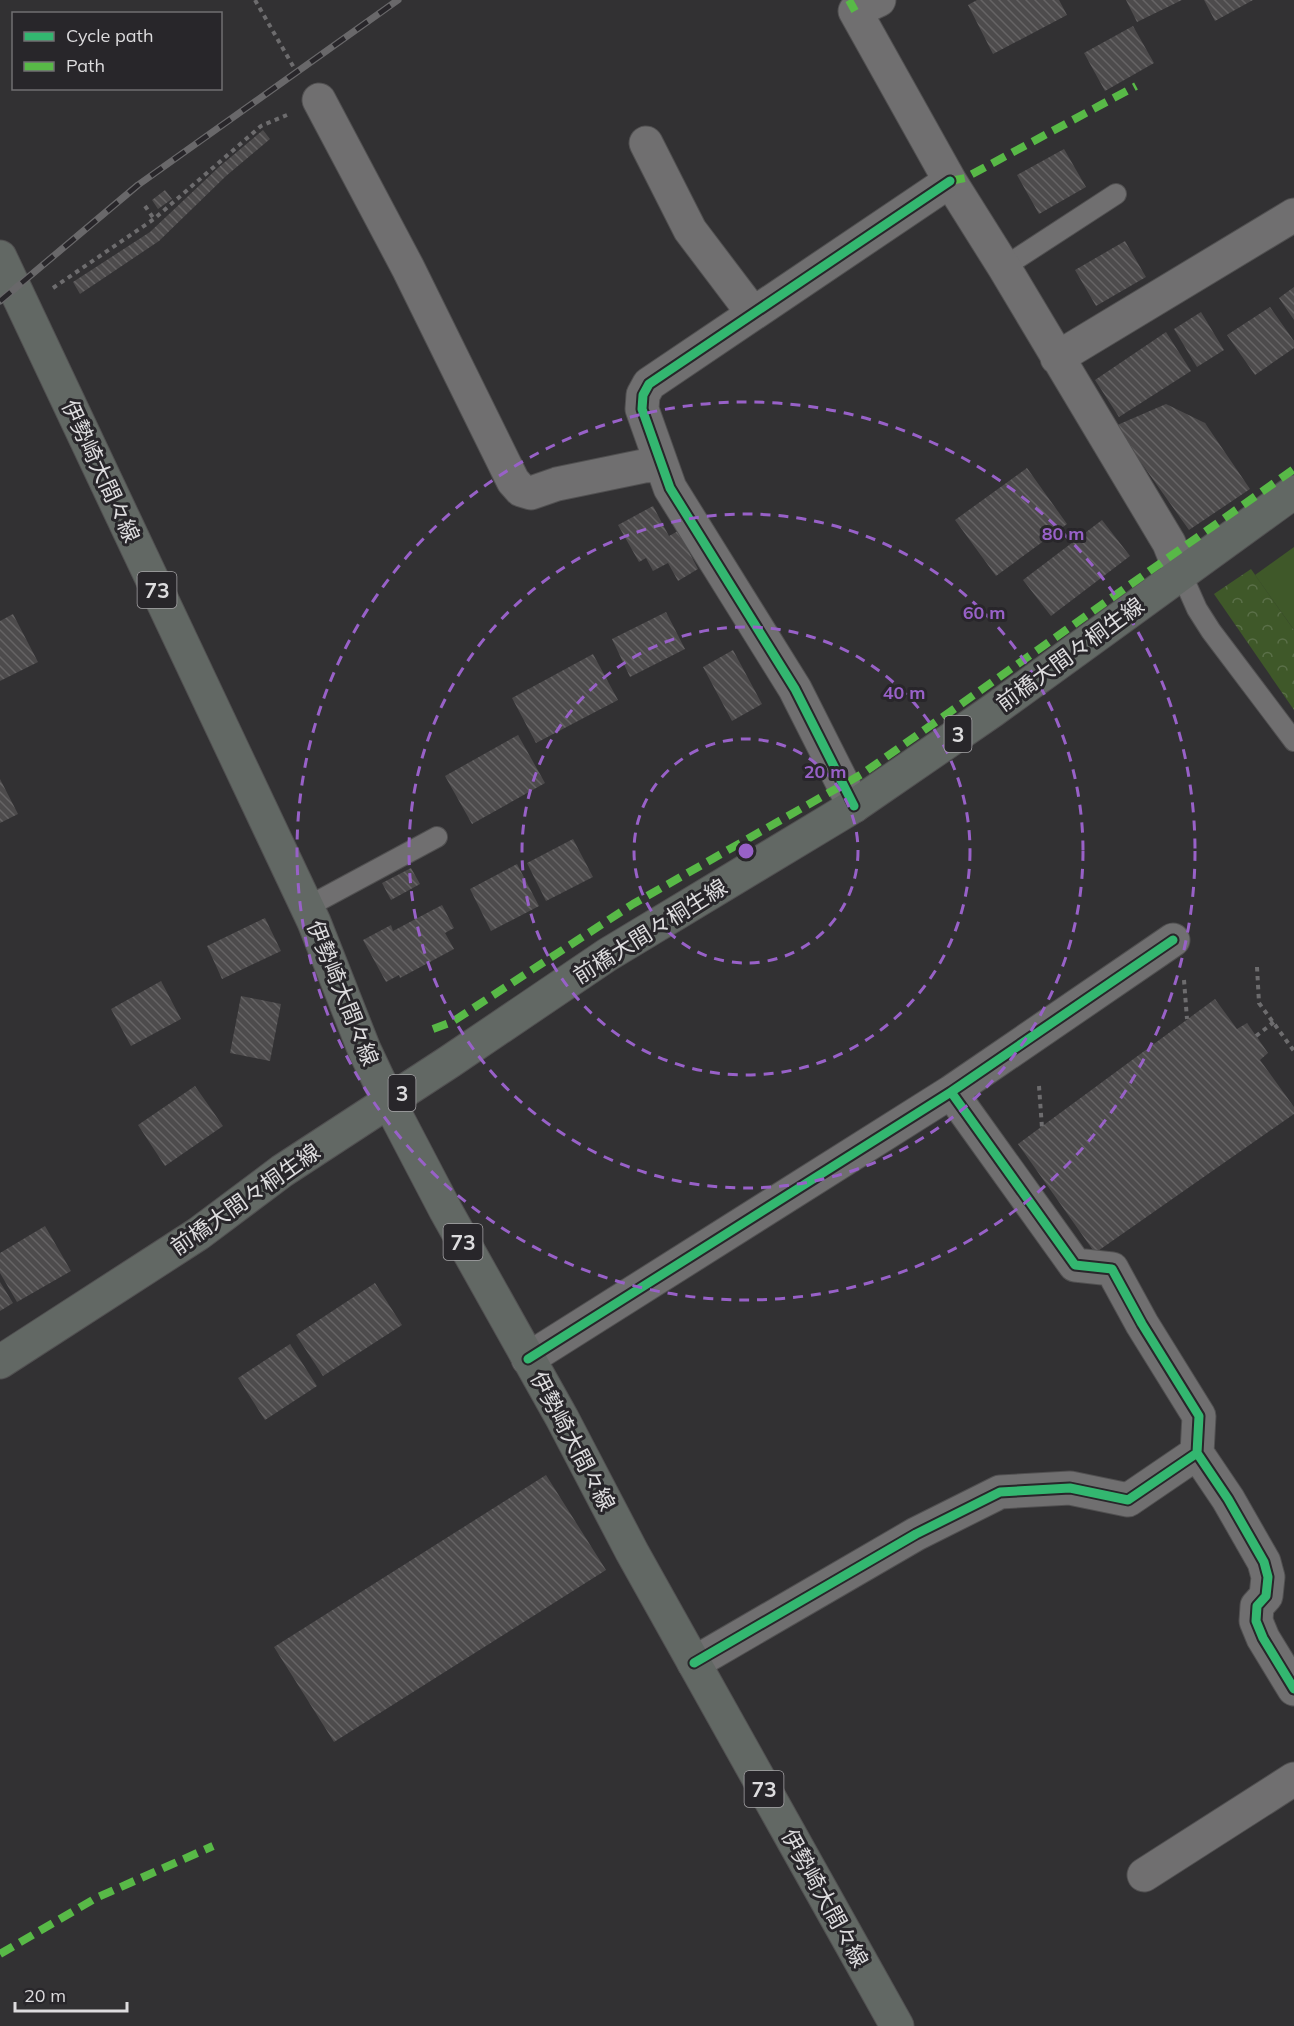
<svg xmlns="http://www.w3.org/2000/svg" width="1294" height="2026" font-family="Mulish,'Noto Sans JP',sans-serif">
<defs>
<pattern id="forest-crowns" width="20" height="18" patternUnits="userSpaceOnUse" patternTransform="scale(1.5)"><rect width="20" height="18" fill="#3f5829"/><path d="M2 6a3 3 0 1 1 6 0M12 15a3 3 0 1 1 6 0" fill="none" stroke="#5a6f48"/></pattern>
<pattern id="building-back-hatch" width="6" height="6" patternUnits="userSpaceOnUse" patternTransform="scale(1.5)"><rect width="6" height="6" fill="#4d4b4c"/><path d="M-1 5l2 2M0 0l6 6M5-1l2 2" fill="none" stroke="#666465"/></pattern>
</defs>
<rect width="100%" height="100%" fill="#323133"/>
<path fill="url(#forest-crowns)" d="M1251 569 1294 630V710L1214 594Z"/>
<path fill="#3f5829" d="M1294 547V630L1255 575Z"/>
<path fill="url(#building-back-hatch)" d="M977 0H1059L1067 15 993 54 968 5Z
M1126 0H1182L1137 22Z
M1204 0H1253L1215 21Z
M1133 26 1154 63 1105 91 1084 53Z
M263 130 270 139 226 176 159 241 80 294 73 282 150 232 219 167Z
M1064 149 1086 187 1039 214 1017 175Z
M165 190 172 199 158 209 152 200Z
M1125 241 1146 277 1096 306 1075 270Z
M1294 287V320L1279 298Z
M1270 307 1294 341V348L1255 375 1227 335Z
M1201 312 1224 350 1197 367 1174 329Z
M1166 332 1191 371 1119 417 1095 380Z
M1166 404 1205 423 1250 489 1189 530 1115 426Z
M1027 468 1067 524 996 576 955 520Z
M653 506 669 536 678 531 698 569 678 581 668 563 653 571 646 558 639 562 618 525Z
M1102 520 1130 556 1051 616 1023 580Z
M666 612 685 649 630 677 612 639Z
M13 614 38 662 0 681V621Z
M733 650 762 704 732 721 703 667Z
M593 654 618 700 536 743 512 698Z
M518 735 545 783 472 824 445 776Z
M0 779 18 814 0 823Z
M573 839 593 877 546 901 527 863Z
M517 864 539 906 491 931 470 889Z
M411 868 420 884 391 900 382 883Z
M442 905 454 928 445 933 454 949 400 978 399 975 386 982 363 940 391 925 393 931Z
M265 918 281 951 222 979 207 946Z
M161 981 181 1019 131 1046 111 1009Z
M241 996 281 1004 270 1061 230 1053Z
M1215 999 1237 1029 1247 1023 1268 1053 1260 1060 1294 1107V1114L1095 1253 1018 1144Z
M195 1086 223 1126 165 1166 138 1125Z
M45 1226 71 1271 17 1302 0 1273V1253Z
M0 1282 13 1303 0 1311Z
M375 1283 402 1325 323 1376 296 1335Z
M290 1344 317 1386 265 1420 238 1378Z
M546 1475 606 1570 334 1742 274 1647Z"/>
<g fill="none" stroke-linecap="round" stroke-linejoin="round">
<defs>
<path id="service" d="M1004 267 1116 194
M1181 573 1197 609 1211 631 1294 741
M307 907 437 837"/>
<path id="minor" d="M879 0 855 11 950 181 1004 267 1169 543 1181 573
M319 100 408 268 513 481 521 490 531 493 557 484 644 466 661 465
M646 143 690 230 752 312
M1057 358 1294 215
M854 806 795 689 670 488 642 409 643 395 649 384 950 181
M951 1092 1075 1265 1112 1269 1142 1324 1199 1416 1197 1453 1228 1499 1264 1562 1268 1577 1266 1596 1257 1606 1256 1621 1263 1638 1294 1689
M528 1359 951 1092 1173 940
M694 1663 916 1534 1000 1492 1070 1488 1128 1500 1197 1453
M1144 1875 1294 1779"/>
<path id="primary" d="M0 257 314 922 364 1049 389 1102 446 1211 562 1418 632 1552 897 2026
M0 1362 198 1234 282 1171 449 1062 607 955 854 806 992 711 1294 492"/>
</defs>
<use href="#service" stroke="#515051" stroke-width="22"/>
<use href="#minor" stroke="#515051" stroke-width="35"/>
<use href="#primary" stroke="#515051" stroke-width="35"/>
<path stroke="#6d6c6e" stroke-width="4" stroke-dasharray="4.5 4.5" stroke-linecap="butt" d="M255 0 297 73
M145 206 154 219
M53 288 154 219 261 126 287 115
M1257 967 1259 1003 1294 1051
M1184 980 1187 1019
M1256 1036 1274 1022
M1039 1086 1042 1128"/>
<use href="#service" stroke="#706f70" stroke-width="20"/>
<use href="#minor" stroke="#706f70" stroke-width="33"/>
<use href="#primary" stroke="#626864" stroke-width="33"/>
<defs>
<path id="rail" d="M0 301 138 185 398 0"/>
</defs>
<use href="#rail" stroke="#69686a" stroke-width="7"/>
<use href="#rail" stroke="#28262a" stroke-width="4.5" stroke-dasharray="14" stroke-linecap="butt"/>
<path stroke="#58b947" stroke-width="8" stroke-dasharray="15 8" stroke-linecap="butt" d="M849 0 855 11
M950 181 965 178 1136 86
M433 1029 452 1022 633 904 862 774 1294 469
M0 1954 96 1898 213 1846"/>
<defs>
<path id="cycleway" d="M854 806 795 689 670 488 642 409 643 395 649 384 950 181
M951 1092 1075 1265 1112 1269 1142 1324 1199 1416 1197 1453 1228 1499 1264 1562 1268 1577 1266 1596 1257 1606 1256 1621 1263 1638 1294 1689
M528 1359 951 1092 1173 940
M694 1663 916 1534 1000 1492 1070 1488 1128 1500 1197 1453"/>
</defs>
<use href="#cycleway" stroke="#28262a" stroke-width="13"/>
<use href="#cycleway" stroke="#33b770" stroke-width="9"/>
</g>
<g fill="none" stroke="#9861c8" stroke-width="3" stroke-dasharray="10 8">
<circle cx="746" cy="851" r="112"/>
<circle cx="746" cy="851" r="224"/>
<circle cx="746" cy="851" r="337"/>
<circle cx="746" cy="851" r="449"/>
</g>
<g text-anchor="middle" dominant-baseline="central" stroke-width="6" stroke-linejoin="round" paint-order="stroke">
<g fill="#28262a" stroke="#a7a5a8" stroke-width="1.5">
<rect x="137.5" y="572" width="39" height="36" rx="4.5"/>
<rect x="944.5" y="716" width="27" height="36" rx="4.5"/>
<rect x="388.5" y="1075" width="27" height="36" rx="4.5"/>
<rect x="443.5" y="1224" width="39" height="36" rx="4.5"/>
<rect x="744.5" y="1771" width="39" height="36" rx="4.5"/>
</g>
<g font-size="21" font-weight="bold" fill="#dddcde">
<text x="157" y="590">73</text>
<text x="958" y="734">3</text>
<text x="402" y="1093">3</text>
<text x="463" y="1242">73</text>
<text x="764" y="1789">73</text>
</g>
<g font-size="22" fill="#dddcde" stroke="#28262a">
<text transform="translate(101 471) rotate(65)">伊勢崎大間々線</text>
<text transform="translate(1070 654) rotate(-36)">前橋大間々桐生線</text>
<text transform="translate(650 931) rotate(-32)">前橋大間々桐生線</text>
<text transform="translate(343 993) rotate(68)">伊勢崎大間々線</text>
<text transform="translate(245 1199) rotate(-35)">前橋大間々桐生線</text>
<text transform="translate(573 1441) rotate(62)">伊勢崎大間々線</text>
<text transform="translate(825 1898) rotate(61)">伊勢崎大間々線</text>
</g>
</g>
<circle cx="746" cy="851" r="9" fill="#9861c8" stroke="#28262a" stroke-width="3"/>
<g font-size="18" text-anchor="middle" font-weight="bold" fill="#9861c8" stroke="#28262a" stroke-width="6" stroke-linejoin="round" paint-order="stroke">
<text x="1063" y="540">80 m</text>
<text x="984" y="619">60 m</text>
<text x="904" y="699">40 m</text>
<text x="825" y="778">20 m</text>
</g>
<rect x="12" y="12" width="210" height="78" fill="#28262a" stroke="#706f72" stroke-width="1.5"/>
<rect x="24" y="32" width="30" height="9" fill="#33b770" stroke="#706f72" stroke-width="1.5"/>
<text x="66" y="42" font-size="18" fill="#dddcde">Cycle path</text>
<rect x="24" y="62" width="30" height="9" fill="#58b947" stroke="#706f72" stroke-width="1.5"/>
<text x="66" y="72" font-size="18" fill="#dddcde">Path</text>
<path d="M15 2002v9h112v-9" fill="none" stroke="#dddcde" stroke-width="3"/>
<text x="24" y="2002" font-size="18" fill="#dddcde" stroke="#28262a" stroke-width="4.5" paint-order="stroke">20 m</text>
</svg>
